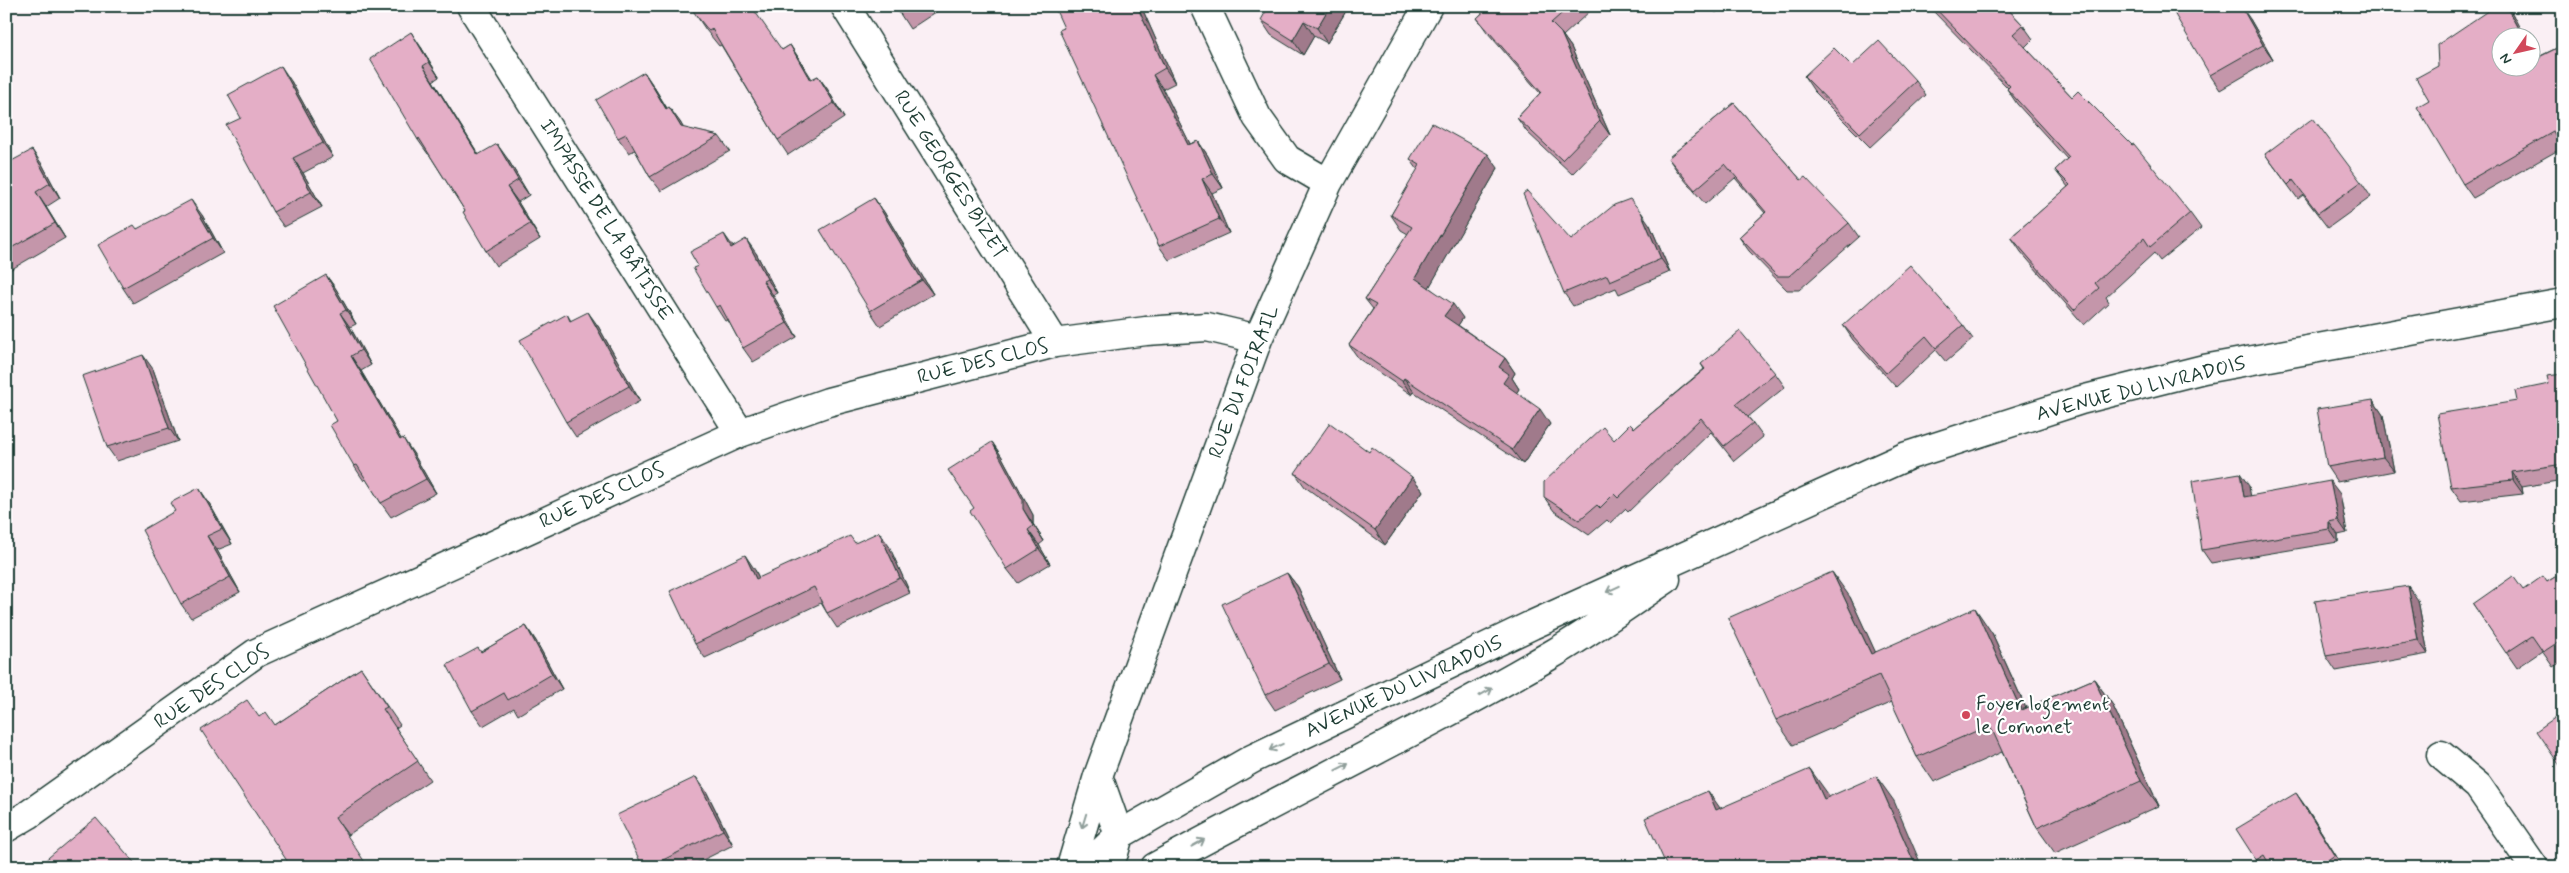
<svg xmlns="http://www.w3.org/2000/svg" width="2569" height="873" font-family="Mynerve,sans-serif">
<rect width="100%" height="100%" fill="#faeff4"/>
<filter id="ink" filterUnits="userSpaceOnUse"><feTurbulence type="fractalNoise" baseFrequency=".02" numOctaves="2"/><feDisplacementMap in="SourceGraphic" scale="10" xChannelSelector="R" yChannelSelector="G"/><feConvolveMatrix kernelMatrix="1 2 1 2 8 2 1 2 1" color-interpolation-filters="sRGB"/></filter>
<g filter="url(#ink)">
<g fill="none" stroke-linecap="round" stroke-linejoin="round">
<defs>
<path id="street" d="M471 6 740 433
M845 6 1055 343
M1205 6 1257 117 1287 159 1328 183
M2441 755 2478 786 2534 867
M1098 776 1119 835 1114 853
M6 828 28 815 256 653 740 433 828 402 1055 343 1146 331 1207 327 1258 339
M1071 867 1098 776 1258 339 1328 183 1428 6
M1086 867 1119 835 1252 759 1532 625 1907 456 2081 400 2204 369 2563 303
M1155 867C1286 795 1420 731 1549 656 1589 633 1627 605 1666 579"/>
</defs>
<use href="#street" stroke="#1f3d34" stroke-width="31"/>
<use href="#street" stroke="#fff" stroke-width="28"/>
</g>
<path fill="#c496aa" stroke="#1f3d34" d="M895 6H945L910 29Z
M1141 6 1175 83 1163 89 1190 144 1198 141 1208 156 1223 188 1212 193 1229 233 1169 260 1159 246 1064 28Z
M1349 6 1327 43 1314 36 1303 55 1271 35 1261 20Z
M1490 6H1587L1590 11 1563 36 1571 47 1610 135 1572 174 1527 132 1517 118 1540 93 1487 32 1477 18Z
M1709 6H1723L1716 13Z
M1930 6H2005L2023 25 2033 39 2025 47 2072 97 2190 213 2201 228 2160 261 2154 253 2106 297 2109 302 2084 325 2021 252 2011 237 2068 187 2055 170 2067 159 2017 104 2007 89 2008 88 1932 10Z
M2495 6H2507L2513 15 2532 68V49L2536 58 2563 45V149L2562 148 2473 198 2463 184 2429 100 2438 66Z
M696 15 782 50 790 45 800 60 812 79 818 76 828 90 844 118 788 155 778 140 721 45 719 46 706 30Z
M2250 19 2273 59 2220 90 2210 75Z
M421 47 439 77 433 81 479 155 507 158 529 195 518 202 540 239 496 266 486 251 465 211 429 154H428L418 140Z
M1852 66 1916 81 1926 95 1870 147 1814 91 1804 76Z
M644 72 654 87 667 108 680 122 683 128 719 136 730 151 661 191 650 177 635 150 629 153 618 138Z
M291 81 333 157 303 173 322 207 284 227 273 212 241 118Z
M1734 103 1801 180 1849 223 1859 237 1799 290H1787L1749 251 1739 237 1765 213 1735 178 1705 204 1678 172 1668 158Z
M2265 154 2361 182 2371 197 2328 228 2303 195 2298 199Z
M1410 159 1498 168 1429 287 1463 318 1458 325 1505 358 1515 373 1512 378 1519 389 1516 393 1550 424 1523 464 1414 392 1412 395 1359 359 1349 345 1373 309 1365 299 1408 234 1401 230 1391 215 1418 170Z
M6 164H42L60 198 46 207 65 238 10 270 6 264Z
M874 198 884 212 933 294 880 326 870 311Z
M202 215 223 253 133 303 123 288 137 229Z
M1650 225 1670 272 1619 294 1616 288 1573 306 1564 293 1571 240Z
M733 246 756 253 777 293 773 295 797 337 753 362 743 348 728 320 725 321 716 307Z
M326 275 336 289 356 324 350 327 371 365 361 371 401 439 413 453 436 493 391 517 381 503 366 479 364 481 354 466 337 421Z
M567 314 571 321 598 326 640 401 576 437 566 422Z
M1843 325H1963L1973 339 1946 362 1936 350 1896 387 1853 340Z
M1701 364 1775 373 1785 387 1748 417 1753 423 1763 437 1734 461 1711 432 1628 512 1625 509 1610 523 1607 520 1589 535 1554 511 1544 497 1614 440 1634 428 1704 369Z
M153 369 178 441 117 461 107 447Z
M2563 374V480L2522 487 2523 494 2461 501 2451 487 2517 401 2549 384Z
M2373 400 2383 415 2394 471 2337 482 2327 467Z
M992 442 1002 457 1033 515V524L1044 541 1039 545 1050 564 1018 583 1007 569Z
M1369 452 1412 477 1423 491 1385 545 1305 487 1295 473Z
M2249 486 2250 496 2340 494 2347 533 2338 535V542L2211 563 2202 550Z
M199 488 209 503 232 544 217 550 240 592 191 618 181 604 175 511Z
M855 543 889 546 910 593 837 628 827 613 821 603 705 658 695 644 755 570 759 578Z
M2563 572V661L2553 667 2542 651 2517 668 2473 604 2523 590 2547 582Z
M1287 573 1298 587 1340 679 1275 710 1265 695Z
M1850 597 1875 652 1992 633 2026 708 2094 679 2112 704 2159 806 2055 853 2037 828 2002 752 1934 782 1917 757 1892 702 1793 745 1776 720Z
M2418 600 2428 654 2336 671 2326 656Z
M526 626 536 641 562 689 518 715 514 708 483 726 472 711 481 652Z
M361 668 400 725 396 728 430 780 348 835 259 717 275 725Z
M706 791 733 845 689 867H643Z
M2306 807 2343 867H2261L2256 860Z"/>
<path fill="#a07a8b" stroke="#1f3d34" d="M1137 6H1141L1175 83 1165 68Z
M1330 6H1349L1327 43 1317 28Z
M2241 6 2250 19 2273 59 2263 45Z
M2506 6H2507L2513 15 2525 38H2523Z
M1304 21 1314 36 1303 55 1293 40Z
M411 32 421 47 439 77 429 62Z
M1561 33 1571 47 1610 135 1600 121Z
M790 45 800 60 820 95 810 80Z
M2532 49 2545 74 2532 54Z
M281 66 291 81 333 157 323 143Z
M423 66 433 81 488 170 478 155Z
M644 72 654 87 676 124 666 109Z
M1153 75 1163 89 1198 160 1188 145Z
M818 76 828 90 844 118 834 103Z
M669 107 680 122 692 142 681 127Z
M1198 141 1208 156 1223 188 1213 174Z
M497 144 507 158 529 195 518 180Z
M32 150 42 164 60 198 50 183Z
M1488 154 1498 168 1426 293 1415 278Z
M293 158 303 173 322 207 311 192Z
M1202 179 1212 193 1229 233 1219 219Z
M507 187 518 202 540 239 530 224Z
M36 192 46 207 65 238 55 223Z
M874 198 884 212 933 294 922 280Z
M191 200 202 215 223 253 213 238Z
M1641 212 1650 225 1670 272 1661 259Z
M724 234 734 248H731Z
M746 239 756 253 777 293 767 279Z
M326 275 336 289 356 324 346 310Z
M763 281 773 295 797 337 787 323Z
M1453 304 1463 318 1455 330 1444 316Z
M588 312 598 326 640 401 629 386Z
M340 313 350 327 371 365 361 350Z
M143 355 153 369 178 441 169 428Z
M351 356 361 371 410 454 400 440Z
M1505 358 1515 373 1512 378 1519 389 1513 398 1503 383 1499 367Z
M1404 378 1414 392 1412 395 1402 381Z
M2373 400 2383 415 2394 471 2383 457Z
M1540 409 1550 424 1523 464 1512 450Z
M403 438 413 453 436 493 426 479Z
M992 442 1002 457 1033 515V524L1044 541 1023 509Z
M2512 472 2522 487 2523 494 2513 480Z
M2240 473 2249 486 2253 510 2244 497Z
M1412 477 1423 491 1385 545 1375 530Z
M2330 481 2340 494 2347 533 2338 520Z
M199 488 209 503 232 544 222 529Z
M2329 522 2338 535V542L2329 529Z
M1028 530 1039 545 1050 564 1039 549Z
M879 532 889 546 910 593 900 578Z
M207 536 217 550 240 592 230 577Z
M745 555 755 570 767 594 756 579Z
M1832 572 1850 597 1888 679 1871 654Z
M1287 573 1298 587 1340 679 1329 664Z
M2408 586 2418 600 2428 654 2418 640Z
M1975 608 1992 633 2038 735 2021 710Z
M526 626 536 641 562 689 552 674Z
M2094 679 2112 704 2159 806 2141 781Z
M1810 769 1828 794 1841 824 1824 799Z
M1876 776 1894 801 1922 867H1916Z
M696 777 706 791 733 845 723 830Z
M1708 791 1725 815 1716 810Z
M2296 793 2306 807 2343 867 2335 855Z"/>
<path fill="#e4aec6" stroke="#1f3d34" d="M690 6H751L782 50 790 45 810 80 818 76 834 103 778 140 712 29 709 31 696 15Z
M895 6H911L899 14Z
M1054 6H1137L1165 68 1153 75 1188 145 1198 141 1213 174 1202 179 1219 219 1159 246 1059 30 1064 28Z
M1269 6H1330L1317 28 1304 21 1293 40 1261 20Z
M1490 6H1570L1551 23 1561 33 1600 121 1562 160 1517 118 1541 92 1477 18Z
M1933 6H2005L2023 25 2013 34 2072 97 2078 91 2132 145 2134 144 2190 213 2150 247 2144 238 2095 283 2099 288 2074 310 2011 237 2070 185 2055 170 2069 157 2007 89 2010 86Z
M2170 6H2224L2227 12 2238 6H2241L2263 45 2210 75Z
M2495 6H2506L2523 38H2502V68H2532V54L2535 59 2563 45V142L2559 144 2553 132 2463 184 2417 107 2429 100 2416 78 2438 66 2437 45Z
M411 32 429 62 423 66 478 155 497 144 518 180 507 187 530 224 486 251 463 212 465 211 419 138 418 140 370 59Z
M1879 41 1916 81 1860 133 1804 76 1834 48 1852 66Z
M281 66 323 143 293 158 311 192 273 212 226 125 241 118 228 95Z
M644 72 666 109 669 107 681 127 719 136 650 177 626 134 618 138 596 100Z
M1734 103 1801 180 1805 177 1849 223 1789 276H1777L1739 237 1766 212 1725 164 1695 190 1668 158Z
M2313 118 2361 182 2318 213 2293 180 2288 185 2265 154Z
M1432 123 1488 154 1415 278 1453 304 1444 316 1505 358 1499 367 1509 374 1503 383 1540 409 1512 450 1404 378 1402 381 1349 345 1376 305 1365 299 1412 227 1391 215 1420 165 1410 159Z
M32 150 50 183 36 192 55 223 6 251V164Z
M1527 191 1571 240 1614 205 1630 199 1641 212 1661 259 1610 281 1607 275 1564 293 1523 194Z
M874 198 922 280 870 311 820 230Z
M191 200 213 238 123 288 98 245 134 225 137 229Z
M724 234 731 248 746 239 767 279 763 281 787 323 743 348 720 305 716 307 693 268 698 266 690 252Z
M1910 265 1963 325 1936 348 1926 336 1886 373 1843 325Z
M326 275 346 310 340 313 361 350 351 356 400 440 403 438 426 479 381 503 357 465 354 466 330 425 337 421 273 306Z
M588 312 629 386 566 422 520 340 567 314 570 321Z
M1740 331 1775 373 1736 404 1753 423 1724 446 1701 418 1618 498 1614 494 1600 508 1597 505 1579 520 1544 497V482L1603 427 1614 440 1630 424 1634 428 1705 369 1701 364Z
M143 355 169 428 107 447 82 376Z
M2563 374V464L2512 472 2513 480 2451 487 2437 414 2517 401 2515 391 2549 384 2547 376Z
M2373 400 2383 457 2327 467 2317 409Z
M1330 423 1369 452 1372 447 1412 477 1375 530 1295 473Z
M992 442 1023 500V509L1033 526 1028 530 1039 549 1007 569 970 511 974 508 948 470Z
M2240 473 2244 497 2330 481 2338 520 2329 522V529L2202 550 2192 481Z
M199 488 222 529 207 536 230 577 181 604 142 530 175 511 170 503Z
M879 532 900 578 827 613 814 587 695 644 670 591 745 555 756 579 850 536 855 543Z
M1832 572 1871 654 1975 608 2021 710 2094 679 2141 781 2037 828 1990 725 1917 757 1879 675 1776 720 1728 618Z
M2563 572V639L2543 652 2532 636 2506 653 2473 604 2513 576 2523 590 2543 576 2547 582Z
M1287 573 1329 664 1265 695 1222 604Z
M2408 586 2418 640 2326 656 2315 601Z
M526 626 552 674 508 700 504 693 472 711 447 665 478 648 481 652Z
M361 668 387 707 383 709 418 761 335 817 368 867H291L201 730 247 700 259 717 266 712 275 725Z
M2563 712V770L2536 731Z
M1810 769 1824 799 1876 776 1916 867H1667L1645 818 1708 791 1716 810Z
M696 777 723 830 649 867H643L617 815Z
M2296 793 2335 855 2317 867H2271L2264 855 2256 860 2236 829Z
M96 818 138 867H37Z"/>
<defs><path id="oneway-shaft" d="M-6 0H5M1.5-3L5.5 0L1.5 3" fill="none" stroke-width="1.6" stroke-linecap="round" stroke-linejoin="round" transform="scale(1.25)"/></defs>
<g stroke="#8f9e9a">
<use href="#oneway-shaft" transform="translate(1613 589) rotate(155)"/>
<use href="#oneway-shaft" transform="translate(1486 692) rotate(-29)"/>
<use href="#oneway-shaft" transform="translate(1276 747) rotate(155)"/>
<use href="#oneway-shaft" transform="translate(1342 767) rotate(-27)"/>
<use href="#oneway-shaft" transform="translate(1084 821) rotate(107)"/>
<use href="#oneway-shaft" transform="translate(1198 843) rotate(-29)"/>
</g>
</g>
<circle fill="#d1495b" stroke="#fff" stroke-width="2" cx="1966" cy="715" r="5"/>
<g text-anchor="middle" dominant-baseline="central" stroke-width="4.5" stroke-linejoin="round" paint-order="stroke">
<g font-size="20" fill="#1f3d34" stroke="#fff">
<text transform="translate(950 175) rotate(58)">RUE GEORGES BIZET</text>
<text transform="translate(606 220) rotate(58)">IMPASSE DE LA BÂTISSE</text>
<text transform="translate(983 362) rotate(-14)">RUE DES CLOS</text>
<text transform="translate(1244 382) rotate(-69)">RUE DU FOIRAIL</text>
<text transform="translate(2141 389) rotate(-14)">AVENUE DU LIVRADOIS</text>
<text transform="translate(602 496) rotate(-24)">RUE DES CLOS</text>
<text transform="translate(212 687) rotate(-34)">RUE DES CLOS</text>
<text transform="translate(1404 687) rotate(-25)">AVENUE DU LIVRADOIS</text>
</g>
<g font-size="20" fill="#1f3d34" stroke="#fff" text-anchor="start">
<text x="1976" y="704">Foyer logement<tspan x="1976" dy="23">le Cornonet</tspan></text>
</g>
</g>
<rect width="2569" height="873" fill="none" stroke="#fff" stroke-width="25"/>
<rect x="12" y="12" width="2544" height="848" fill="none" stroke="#1f3d34" stroke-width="2" filter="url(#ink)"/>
<g transform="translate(2516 52) rotate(236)"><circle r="24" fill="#ffffff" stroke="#a5b1ae"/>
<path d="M0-4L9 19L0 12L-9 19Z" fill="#d1495b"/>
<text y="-8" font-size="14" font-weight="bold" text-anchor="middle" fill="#1f3d34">N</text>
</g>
</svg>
